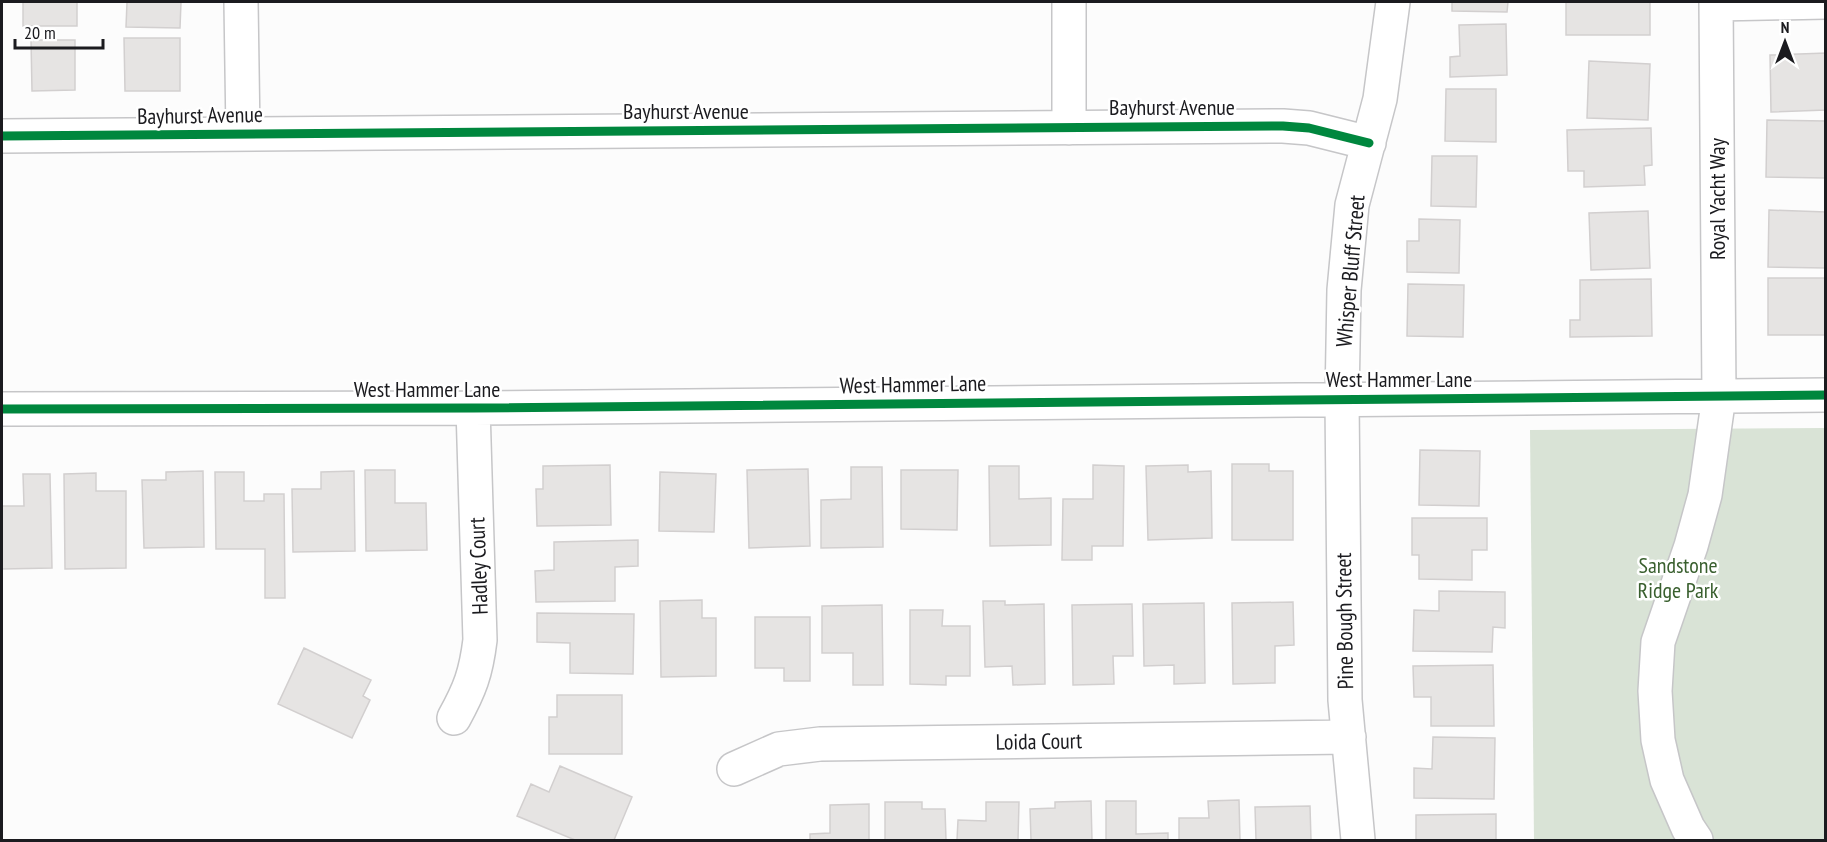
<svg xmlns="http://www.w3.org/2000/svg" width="1827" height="842" font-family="'PT Sans Narrow',sans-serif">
<rect width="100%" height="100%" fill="#fcfcfc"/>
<path fill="#d9e3d6" d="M1825 428V840H1534L1530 430Z"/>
<path fill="#e6e4e3" stroke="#d2cfcf" stroke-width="1.5" d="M23 2H77V26H23Z
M127 2H181L180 28 126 27Z
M1452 2H1508L1507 12 1452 11Z
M1566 2H1650V35H1566Z
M1506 24 1507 75 1450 77V57L1460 56 1459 25Z
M124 38H180V91H125Z
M31 40H75V90L32 91Z
M1826 53V110L1771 112 1770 55Z
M1589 61 1650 64 1648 120 1587 118Z
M1446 89H1496V142L1445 141Z
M1767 120 1826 121V178L1766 177Z
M1651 128 1652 165 1644 166 1645 185 1584 187V171H1568L1567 130Z
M1432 156H1477L1476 207 1431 206Z
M1769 210 1826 212V268L1768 267Z
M1648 211 1650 268 1591 270 1589 213Z
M1419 219 1460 220 1459 273 1407 272V241H1419Z
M1768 278H1826V335H1768Z
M1651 279 1652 336 1570 337V320H1580V280Z
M1408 284 1464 285 1463 337 1407 336Z
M1420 450 1480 451 1479 506 1419 505Z
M1232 464H1269V471H1293V540H1232Z
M610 465 611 525 537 526 536 489H543V466Z
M1093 465 1124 466 1123 546H1092V560H1062L1063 499H1093Z
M1188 465V472L1211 471 1212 538 1148 540 1146 466Z
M989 466H1019V499L1051 498V545L990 546Z
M851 467H882L883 547 821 548V500L851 499Z
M808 469 810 546 749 548 747 470Z
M365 470H395V503H426L427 550 366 551Z
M901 470H958L957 530 901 529Z
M203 471 204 547 144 548 142 480H166V472Z
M354 471 355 551 293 552 292 489H321V472Z
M215 472H244V501H264V494H284L285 598H265V549H216Z
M660 472 716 474 714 532 659 531Z
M96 473V491H126V568L65 569 64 474Z
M23 474H50L52 568 2 569V506H24Z
M1412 518H1487V550H1472V580L1419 579V555H1412Z
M638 540V566L615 567V601L536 602 535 571 554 570V542Z
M1439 591 1505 592V628L1493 627 1492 652 1413 651 1414 610 1439 611Z
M702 600V618H716V676L661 677 660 601Z
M983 601H1005V605L1044 604 1045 684 1013 685 1012 666 985 667Z
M1293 602 1294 645 1275 646V683L1233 684 1232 603Z
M1204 603 1205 683 1174 684V665L1144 666 1143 604Z
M1132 604 1133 656H1113L1114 684 1073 685 1072 605Z
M882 605 883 685H853V653H822V606Z
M910 610H943L942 626H970V676H946V685L910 684Z
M537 613 634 614 633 674 570 673V643L537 642Z
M755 617H810V681H784V668H755Z
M304 648 371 680 363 696 370 700 352 738 278 704Z
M1493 665 1494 726H1431V697H1414L1413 666Z
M557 695H622V754H549V717H557Z
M1433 737 1495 738 1494 799 1414 798V768L1432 769Z
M560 766 632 797 614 840H575L517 816 531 784 549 792Z
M1239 800 1240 840H1179V818H1209L1208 801Z
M1091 801 1092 840H1031L1030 809 1055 808V802Z
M1106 801H1136V834L1168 833V840H1106Z
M885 802H922V809H945L946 840H885Z
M986 802H1019L1018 840H957L958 820 986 821Z
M869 804V840H810V834L830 833V805Z
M1310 806 1311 840H1256L1255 807Z
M1496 814V840H1416V815Z"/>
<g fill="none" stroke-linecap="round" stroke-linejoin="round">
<defs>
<path id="minor" d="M241 2 243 134
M1069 2V128
M1716 4 1826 2
M2 136 1283 126 1309 128 1369 143
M2 409 473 408 1826 395
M454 718C470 689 476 673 480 640L473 408
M734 769 779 749 820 744 1349 737
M1358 840 1345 700 1342 400 1344 290 1352 205 1380 99 1393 2
M1696 840 1688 828 1667 780 1658 740 1655 691 1658 642 1691 546 1705 495 1719 396 1716 2"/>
</defs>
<use href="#minor" stroke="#c6c6c8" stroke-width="36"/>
<use href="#minor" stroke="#fff" stroke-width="33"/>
<defs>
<path id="cycleway" d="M2 136 1283 126 1309 128 1369 143
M2 409 473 408 1826 395"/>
</defs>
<use href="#cycleway" stroke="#fff" stroke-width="13"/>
<use href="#cycleway" stroke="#00873e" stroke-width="9"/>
</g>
<g text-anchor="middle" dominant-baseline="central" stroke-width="5" stroke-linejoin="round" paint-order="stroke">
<g font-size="22" fill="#1b1b1f" stroke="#fff">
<text x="1172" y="107">Bayhurst Avenue</text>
<text x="686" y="111">Bayhurst Avenue</text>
<text transform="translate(200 115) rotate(-1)">Bayhurst Avenue</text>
<text transform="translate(1717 199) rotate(-90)">Royal Yacht Way</text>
<text transform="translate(1350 271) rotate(-85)">Whisper Bluff Street</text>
<text x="1399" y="379">West Hammer Lane</text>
<text transform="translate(913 384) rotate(-1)">West Hammer Lane</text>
<text x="427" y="389">West Hammer Lane</text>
<text transform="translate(478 566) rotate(-92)">Hadley Court</text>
<text transform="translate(1344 621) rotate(-91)">Pine Bough Street</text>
<text transform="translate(1039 741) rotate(-1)">Loida Court</text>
</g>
<g font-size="22" fill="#395f2e" stroke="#fff">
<text x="1678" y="565">Sandstone<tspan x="1678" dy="25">Ridge Park</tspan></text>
</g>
</g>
<rect width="1827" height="842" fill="none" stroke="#1b1b1f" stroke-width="6"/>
<g transform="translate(1785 42)" stroke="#ffffff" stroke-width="4.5" paint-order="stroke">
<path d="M0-4.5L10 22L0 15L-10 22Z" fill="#1b1b1f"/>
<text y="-9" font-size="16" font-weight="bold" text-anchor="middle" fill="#1b1b1f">N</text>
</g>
<path d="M15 39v9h88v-9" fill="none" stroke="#1b1b1f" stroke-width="3"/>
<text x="24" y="39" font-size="18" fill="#1b1b1f" stroke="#ffffff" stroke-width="4.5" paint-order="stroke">20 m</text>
</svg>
